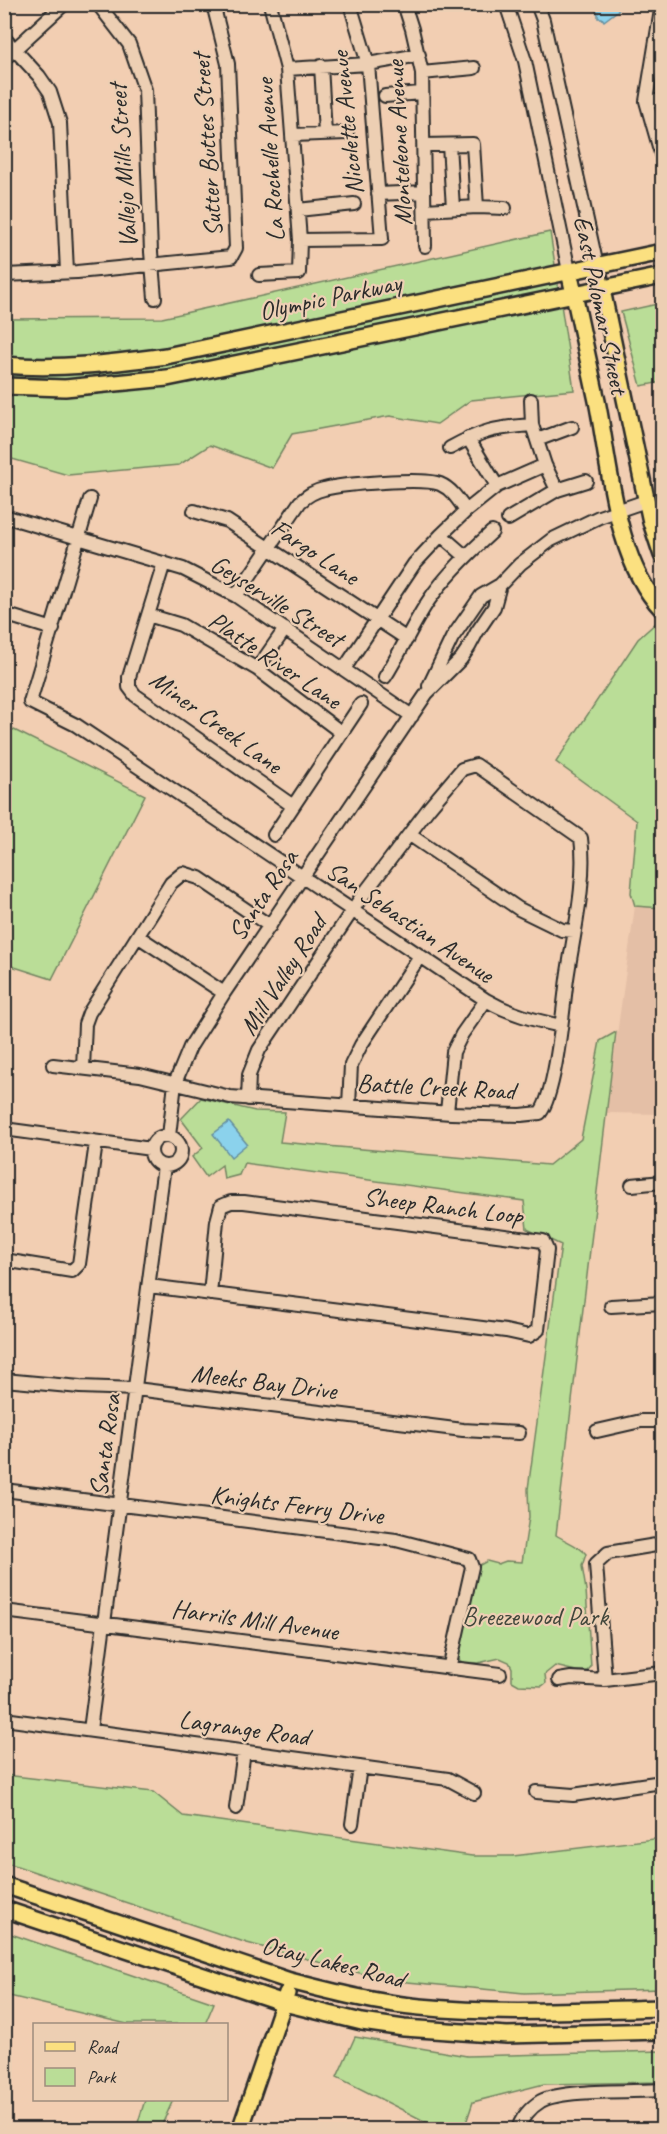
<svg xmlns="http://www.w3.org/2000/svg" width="667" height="2134" font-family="Caveat,sans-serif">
<rect width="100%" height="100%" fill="#f2ceb2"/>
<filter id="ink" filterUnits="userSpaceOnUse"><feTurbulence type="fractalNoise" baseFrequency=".0167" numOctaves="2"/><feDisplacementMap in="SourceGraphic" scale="12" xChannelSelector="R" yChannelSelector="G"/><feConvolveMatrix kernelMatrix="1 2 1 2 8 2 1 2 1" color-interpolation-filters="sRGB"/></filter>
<g filter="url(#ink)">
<path fill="#e4bfa6" d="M635 906 662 908V1114L606 1113Z"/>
<path fill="#badd97" stroke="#728461" stroke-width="1.5" d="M550 232 574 390 471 400 437 424 390 416 292 434 272 468 210 445 179 465 68 475 5 457 4 319 162 318Z
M662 303V382L641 386 621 312Z
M657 622 662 627V908L635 906 631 893 637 821 556 762 638 639Z
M4 725 145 795 52 979 5 964Z
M616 1032 556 1535C565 1541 580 1546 586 1554L582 1566 586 1590 591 1667 587 1671H576L555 1666 545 1674 546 1683 542 1686 519 1685 512 1681V1668L509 1662 500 1658 478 1663 462 1662 456 1657 478 1566 487 1561 498 1564 506 1561 522 1562 529 1517 528 1489 561 1245 527 1229 524 1201 244 1163 239 1175 224 1179 222 1165 206 1177 192 1157 203 1148 181 1119 201 1098 255 1111 285 1112 280 1142 549 1165 581 1139 600 1041Z
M5 1775 153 1792 183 1816 472 1856H513L662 1838V1989L524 1993 386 1980 247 1943 5 1862Z
M5 1932 214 2003 205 2024H127L5 1995Z
M355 2037 467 2056 662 2051V2082L544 2084 473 2102 464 2129H440L337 2077Z
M145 2100H173L160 2129H136Z"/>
<path fill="#8bd2ec" stroke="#658f9f" stroke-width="1.5" d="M604 5 624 4 625 5 604 21 602 18H598V14L596 11Z
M229 1122 247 1144 231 1157 213 1134Z"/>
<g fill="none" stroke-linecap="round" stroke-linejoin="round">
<defs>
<path id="minor" d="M98 4 129 44 145 90 151 252 155 298
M404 4 412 29 422 73 425 246
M506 4 525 61 569 271
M537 4 543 20 597 266
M662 4 646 101 662 157
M4 38 39 76 50 92 60 123 67 272
M4 59 64 4
M321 66 325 133
M287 69 368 64 419 55
M422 73 474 68
M385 96 421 93
M646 101H662
M293 135 347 133
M424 145 473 144 477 207
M449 145 453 208
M378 194 424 192
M298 210 354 204
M425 210 477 207 505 208
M300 240 382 239 368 64 350 4
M4 275 77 272 231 257 236 248 228 64 213 4
M259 275 299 273 300 240 287 69 270 4
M531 400 532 425 545 465 557 490
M468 438 497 486
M537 440 572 427
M450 448C483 430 494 428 532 425
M90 499 30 702 76 725 486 1000C510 1014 534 1020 561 1026
M194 511 227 521 407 639
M4 516 183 569 236 596 412 716
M508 519 557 490 586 481
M441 535 465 556
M164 563 129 677V687L135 695 293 806
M236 596 300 502C308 495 314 491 324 489 344 484 423 477 440 484 452 489 459 501 466 511
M4 614 53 629
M148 615 181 625 257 669 342 733
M257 669 285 629
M344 669 414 564 441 535 466 511 497 486 545 465
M385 677C401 652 412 625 429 600 446 575 469 553 492 532
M429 686 452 638 481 596 500 585 520 564 551 540 599 517 646 501
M274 835 361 704
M410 835 519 909 562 930 574 931
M139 937 224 993
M53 1065 140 1075 230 1097 451 1113 521 1115 540 1113C556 1093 563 1008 567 979 573 936 587 881 581 838L476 765 462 769 429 808 360 899 259 1050 249 1075 248 1099
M83 1068 85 1024 89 1013 171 883 183 873 199 878 270 926
M349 1105 351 1065 361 1045 420 956
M447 1112 453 1052 462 1034 486 1000
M4 1129 151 1149
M151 1151a15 15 0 1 1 30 0a15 15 0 1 1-30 0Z
M169 1136 175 1083 190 1047 224 993 427 693 461 659 469 647 477 632 494 607 500 585
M632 1185 662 1182
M4 1260 72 1271 79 1264 96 1143
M149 1286 506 1331 529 1336 538 1330 547 1250 543 1241 244 1202H231L221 1206 217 1221 210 1294
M611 1306 662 1303
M4 1380 80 1387 136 1389 463 1430 519 1433
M597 1431 641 1421H662
M4 1490 396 1540 469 1559 472 1567 449 1669
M4 1611 500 1674
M559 1680 571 1678 605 1680 662 1673
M605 1680 596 1564 608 1553 662 1544
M4 1719 448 1779 474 1793
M90 1730 164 1166
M536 1792 573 1795 662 1782
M236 1808 244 1751
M352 1824 360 1767
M518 2130C520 2119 531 2107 541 2101 563 2089 635 2092 662 2090"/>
<path id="major" d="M597 266 651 522 662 555
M569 271C578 314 588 358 597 401 610 465 615 561 662 609
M4 365C59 370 113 363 166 356L662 252
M4 386 65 388 167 378 662 276
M4 1885 290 1981C333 1992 376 2003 420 2007 501 2015 582 2010 662 2008
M4 1909 284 2003 362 2022 404 2028 507 2035 662 2031
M240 2130 287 1993"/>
</defs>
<use href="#minor" stroke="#2b2b2b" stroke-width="16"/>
<use href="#major" stroke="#2b2b2b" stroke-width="20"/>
<use href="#minor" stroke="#edcfb3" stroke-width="12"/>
<use href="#major" stroke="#fbe080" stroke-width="15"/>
</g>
</g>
<g text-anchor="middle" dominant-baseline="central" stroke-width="4.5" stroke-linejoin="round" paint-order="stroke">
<g font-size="26" fill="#2b2b2b" stroke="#edcfb3">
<text transform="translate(347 123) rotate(-96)">Nicolette Avenue</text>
<text transform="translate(399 143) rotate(-93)">Monteleone Avenue</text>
<text transform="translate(207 145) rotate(-94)">Sutter Buttes Street</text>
<text transform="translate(270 160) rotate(-94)">La Rochelle Avenue</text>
<text transform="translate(123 166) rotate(-94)">Vallejo Mills Street</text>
<text transform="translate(330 297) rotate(-12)">Olympic Parkway</text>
<text transform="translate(601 305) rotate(78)">East Palomar Street</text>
<text transform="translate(315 552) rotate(33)">Fargo Lane</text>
<text transform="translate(277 601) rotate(32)">Geyserville Street</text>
<text transform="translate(275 660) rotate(34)">Platte River Lane</text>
<text transform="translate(216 722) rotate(36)">Miner Creek Lane</text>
<text transform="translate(263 895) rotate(-56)">Santa Rosa</text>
<text transform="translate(410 922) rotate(34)">San Sebastian Avenue</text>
<text transform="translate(283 975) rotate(-57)">Mill Valley Road</text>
<text transform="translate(436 1087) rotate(3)">Battle Creek Road</text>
<text transform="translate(443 1206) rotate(7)">Sheep Ranch Loop</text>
<text transform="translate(264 1382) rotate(7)">Meeks Bay Drive</text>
<text transform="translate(105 1445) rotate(-82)">Santa Rosa</text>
<text transform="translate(297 1505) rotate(7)">Knights Ferry Drive</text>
<text transform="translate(255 1620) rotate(8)">Harrils Mill Avenue</text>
<text transform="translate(244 1728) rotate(8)">Lagrange Road</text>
<text transform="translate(333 1962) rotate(14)">Otay Lakes Road</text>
</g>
<g font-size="26" fill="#40463b" stroke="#edcfb3">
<text x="535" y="1616">Breezewood Park</text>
</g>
</g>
<rect width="667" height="2134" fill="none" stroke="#edcfb3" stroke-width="24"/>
<rect x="12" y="12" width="643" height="2110" fill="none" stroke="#2b2b2b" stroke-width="2" filter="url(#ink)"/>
<rect x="33" y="2023" width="195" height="78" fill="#edcfb3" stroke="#9f8d7d" stroke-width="1.5"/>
<rect x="45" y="2042" width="30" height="9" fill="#fbe080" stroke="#9f8d7d" stroke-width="1.5"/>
<text x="87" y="2053" font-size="18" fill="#2b2b2b">Road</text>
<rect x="45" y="2068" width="30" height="18" fill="#badd97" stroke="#9f8d7d" stroke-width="1.5"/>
<text x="87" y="2083" font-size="18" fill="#2b2b2b">Park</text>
</svg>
